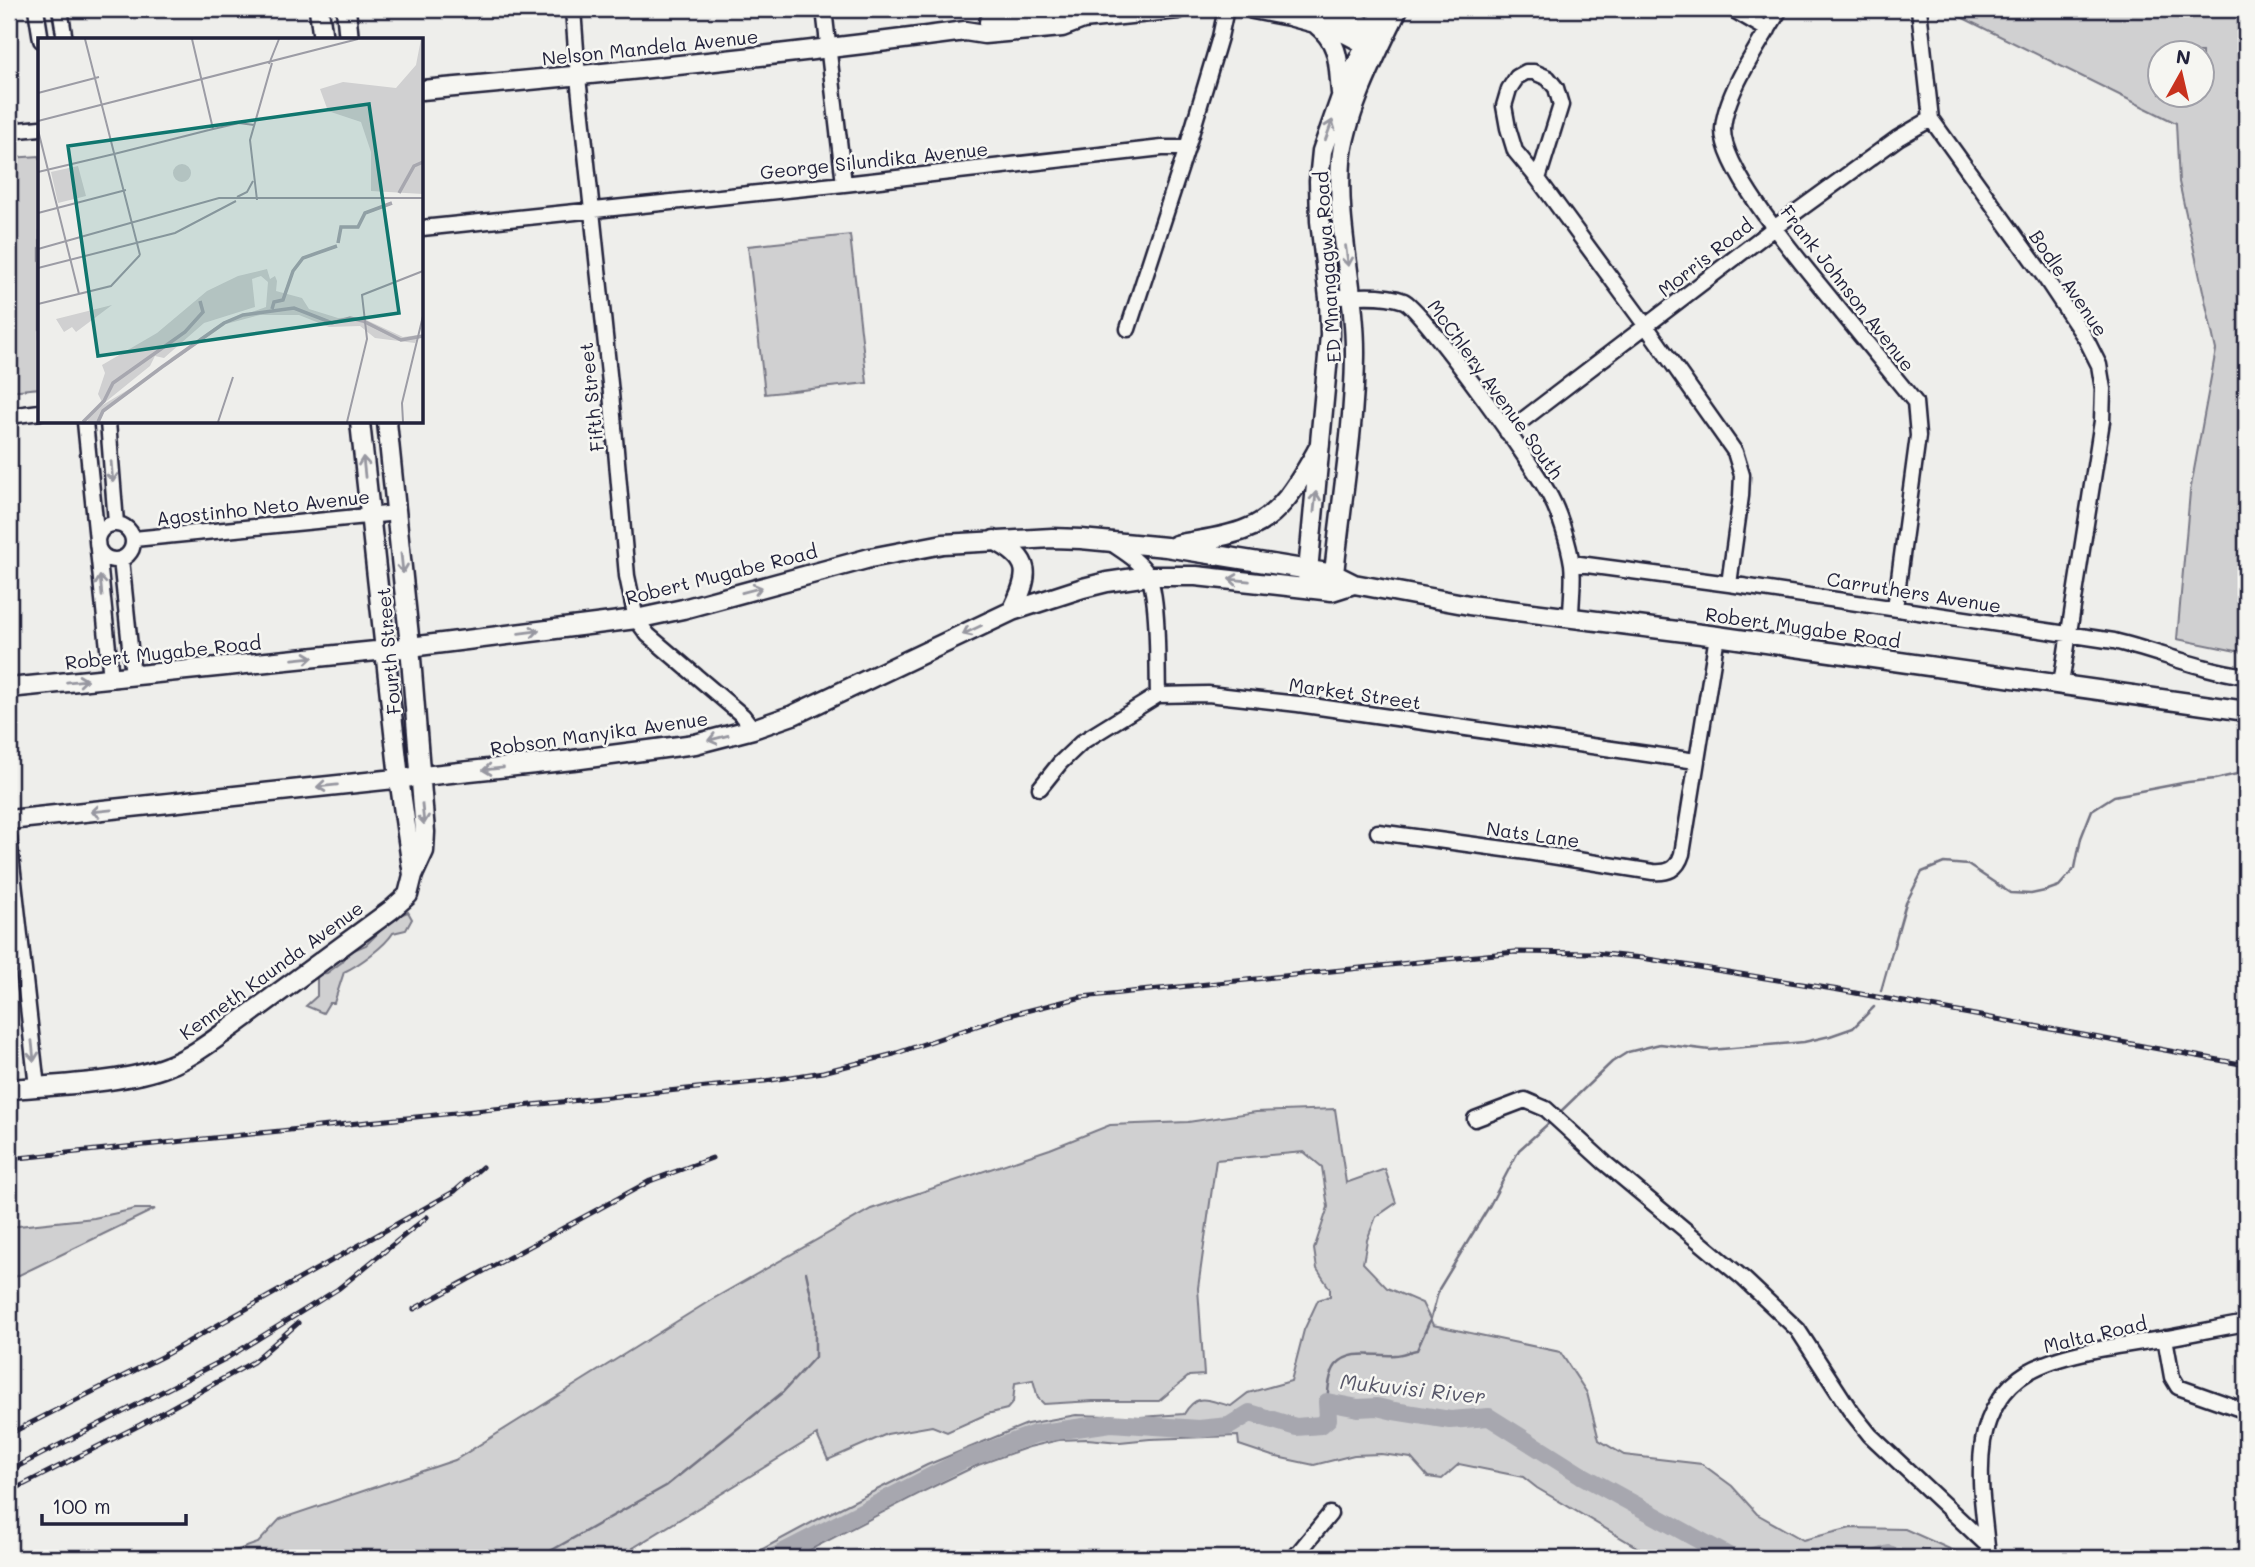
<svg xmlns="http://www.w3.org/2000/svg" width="2255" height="1567" font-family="Mali,sans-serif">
<rect width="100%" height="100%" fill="#eeeeeb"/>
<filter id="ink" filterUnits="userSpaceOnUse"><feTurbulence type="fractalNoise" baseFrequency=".0143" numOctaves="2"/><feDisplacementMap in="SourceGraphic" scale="14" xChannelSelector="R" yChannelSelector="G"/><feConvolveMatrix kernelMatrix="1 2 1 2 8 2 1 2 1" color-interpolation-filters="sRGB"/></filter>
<g filter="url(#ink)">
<path fill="#d0d0d1" stroke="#797986" stroke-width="2" fill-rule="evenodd" d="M1945 9H2246V653L2177 639 2190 492 2216 350 2179 182 2176 123ZM2202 52V94H2160V52Z
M40 156V388L9 391V158Z
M850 235 867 383 765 394 748 246Z
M408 912 412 919 406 930 393 933C385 946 359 965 344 972L334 1003H329L323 1013 306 1006 317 996V974L327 973 342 962 349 952 366 945 394 917Z
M1335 1109 1346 1183 1385 1169 1396 1203 1376 1217 1367 1240 1363 1263 1387 1288 1422 1303 1433 1325 1560 1352 1587 1393 1599 1440 1624 1455 1702 1464 1732 1486 1757 1514 1803 1540 1851 1528 1905 1529 1970 1558H1679L1640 1549 1537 1488 1523 1477 1459 1464 1442 1479 1428 1477 1411 1458 1381 1454 1354 1455 1314 1465 1272 1456 1239 1445 1238 1436 1150 1439 1120 1442 1087 1439 1059 1440 1029 1447 978 1465 924 1491 794 1558H746L822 1517 927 1465 1027 1424 1076 1415 1140 1417 1184 1414C1198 1391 1208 1401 1231 1406L1248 1393 1291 1381 1304 1330 1318 1300 1330 1296V1289L1317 1269 1314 1249 1328 1207 1322 1167 1304 1152 1216 1160 1198 1288 1204 1375 1189 1376 1159 1401H1093L1044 1404 1038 1398 1033 1380 1015 1383 1013 1402 1007 1409 987 1414 947 1432 932 1426 887 1434 828 1460 817 1435 633 1548 641 1558H215L258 1543 280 1519 455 1460 711 1300 871 1209 1050 1149 1110 1125 1188 1122 1256 1112Z
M135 1209H155L9 1280V1227L94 1218Z"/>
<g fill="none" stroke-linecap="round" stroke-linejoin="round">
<path stroke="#727281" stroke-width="2.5" d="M1881 991 1906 903 1922 872 1944 863 1968 865 2010 893 2031 894 2045 891 2059 886 2075 868 2081 838 2092 810 2114 796 2188 782 2215 779 2246 772
M1557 1115 1612 1062 1628 1052 1660 1044 1710 1050 1804 1042 1830 1036 1853 1028 1874 1007
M1327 1402C1328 1391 1329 1374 1336 1365 1351 1348 1377 1357 1395 1355 1402 1355 1410 1351 1417 1350L1431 1318 1439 1289 1490 1205 1519 1150 1550 1122
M538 1558 666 1486 783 1392 815 1357V1314L806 1272"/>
<path stroke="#a7a7af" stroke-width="18" d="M772 1558 963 1460 1035 1434 1111 1423 1199 1429 1229 1426 1250 1413 1296 1427 1321 1425 1328 1419 1327 1402 1358 1408 1377 1407 1394 1411 1450 1420 1489 1417 1581 1475 1732 1558
M1877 1558 1889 1554 1899 1558"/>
<defs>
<path id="minor" d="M36 9 41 40
M60 9 65 40
M573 9 578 77 611 393 627 576 636 619 648 635 743 716 753 729
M824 9 844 184
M1732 9 1768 30
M1780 9C1762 41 1725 92 1723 129 1722 172 1806 268 1834 303 1861 336 1888 369 1915 402L1918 436 1895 608
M1919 9 1931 119 2046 279 2086 339 2099 365 2103 389 2102 421 2061 684
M9 131 40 128
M1538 179 1561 105 1556 88 1548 78 1534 72H1526L1517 77 1509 89 1504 106 1508 128 1515 151 1538 179 1646 326 1735 452 1742 475 1741 496 1729 584
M422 228 844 184 1162 148H1187L1220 37 1226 9
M1329 298C1350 296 1384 293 1404 301 1423 310 1538 471 1551 498 1560 515 1569 545 1572 564 1574 581 1571 600 1571 618
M1128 329 1187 148
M9 416 40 412
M85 422 111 678
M108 422 116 523
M1507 432 1774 228 1898 138 1931 119
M97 542a18 18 0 1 1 36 0a18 18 0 1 1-36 0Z
M134 539 397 513
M1111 543C1124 552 1140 561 1148 575 1159 596 1157 668 1158 695
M121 559 133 676
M1572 563 1729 584 2114 641C2159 652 2201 670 2246 676
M1040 788 1060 763 1082 742 1158 695 1208 694 1298 704 1696 761
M1378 832 1527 852 1653 872C1668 873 1677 870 1682 854L1717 636
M9 837 37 1087
M1475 1119 1525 1100 1546 1109 1605 1163 1744 1279 1798 1330 1850 1410 1870 1435 1987 1545
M2165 1338 2172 1377 2178 1387 2246 1411
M1294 1558 1330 1514
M1988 1558C1985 1519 1977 1481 1983 1441 1988 1413 2003 1387 2028 1372 2061 1352 2124 1345 2162 1339 2190 1334 2218 1328 2246 1323"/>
<path id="major" d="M319 9 323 40
M346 9 349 40
M1253 9 1289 16 1337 29 1375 49
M1322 9 1342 15 1382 35
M989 22 1059 15 1083 19
M1316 24C1341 44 1338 64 1341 93
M422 90C603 74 784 55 965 31L984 34 1062 27 1083 19 1178 9
M360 422 399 778 413 875
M994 540C1033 560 1030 574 1012 611
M1176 545C1199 540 1224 538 1246 529 1281 517 1301 479 1318 449
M1307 582 1330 335 1329 298 1320 221 1319 181 1322 151 1341 97 1383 9
M1333 584C1340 508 1354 433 1355 357 1356 292 1336 227 1341 162 1345 113 1377 53 1398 9
M9 688 386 650 636 619 683 609 870 558 943 544 1052 538 1081 539 1166 547 1334 574 1354 584 1469 605 1717 636 2246 711
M9 820 573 760 695 744 753 729 793 715 1012 611 1083 588 1107 582 1148 576H1196L1332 591 1354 584
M9 1089C55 1085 126 1083 168 1066 192 1057 212 1041 232 1027L391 910 408 895 413 875 424 851 425 832 410 646 387 422"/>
</defs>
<use href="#minor" stroke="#22223b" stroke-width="19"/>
<use href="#major" stroke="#22223b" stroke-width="23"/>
<use href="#minor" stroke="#f6f6f2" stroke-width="14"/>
<use href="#major" stroke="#f6f6f2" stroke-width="18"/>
<defs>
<path id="rail" d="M9 1159 765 1081 823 1072 894 1054 1006 1016 1082 997 1515 952 1595 953 1642 958 1839 990 2246 1065
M414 1309 650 1181 712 1158
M9 1434 163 1356 455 1191 482 1167
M9 1471 227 1358 338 1289 427 1217
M9 1492 140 1425 253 1362 298 1323"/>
</defs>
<use href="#rail" stroke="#22223b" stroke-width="5"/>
<use href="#rail" stroke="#f6f6f2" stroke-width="2.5" stroke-dasharray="8" stroke-linecap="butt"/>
</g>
<defs><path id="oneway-shaft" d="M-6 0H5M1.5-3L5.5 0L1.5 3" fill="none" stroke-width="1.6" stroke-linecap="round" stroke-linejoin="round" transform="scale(1.75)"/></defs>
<g stroke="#9797a0">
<use href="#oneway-shaft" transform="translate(1329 130) rotate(-70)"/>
<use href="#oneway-shaft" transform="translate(1347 256) rotate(82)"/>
<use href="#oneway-shaft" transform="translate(364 467) rotate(-96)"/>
<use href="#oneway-shaft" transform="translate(112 472) rotate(85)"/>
<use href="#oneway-shaft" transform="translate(1315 502) rotate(-84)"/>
<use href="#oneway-shaft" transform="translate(402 563) rotate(84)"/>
<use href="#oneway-shaft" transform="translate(1239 580) rotate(-174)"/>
<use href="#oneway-shaft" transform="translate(101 586) rotate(-96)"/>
<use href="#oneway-shaft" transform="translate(752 590) rotate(-15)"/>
<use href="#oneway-shaft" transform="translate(972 630) rotate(155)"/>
<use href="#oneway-shaft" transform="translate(529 632) rotate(-7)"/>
<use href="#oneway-shaft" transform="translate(303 658) rotate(-6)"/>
<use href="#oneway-shaft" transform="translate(77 681) rotate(-6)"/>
<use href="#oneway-shaft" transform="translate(718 738) rotate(166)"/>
<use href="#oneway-shaft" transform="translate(493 769) rotate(174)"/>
<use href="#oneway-shaft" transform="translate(327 786) rotate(174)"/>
<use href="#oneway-shaft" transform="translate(101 811) rotate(174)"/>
<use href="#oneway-shaft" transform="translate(423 814) rotate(84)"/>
<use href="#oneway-shaft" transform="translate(33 1051) rotate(84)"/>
</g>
</g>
<g text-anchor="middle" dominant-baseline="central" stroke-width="5" stroke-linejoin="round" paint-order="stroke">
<g font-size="19" fill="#22223b" stroke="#f6f6f2">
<text transform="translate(650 47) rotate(-6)">Nelson Mandela Avenue</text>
<text transform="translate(874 160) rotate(-6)">George Silundika Avenue</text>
<text transform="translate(1705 257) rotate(-38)">Morris Road</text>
<text transform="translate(1327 267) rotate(-94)">ED Mnangagwa Road</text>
<text transform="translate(2069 283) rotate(56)">Bodle Avenue</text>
<text transform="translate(1848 288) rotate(52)">Frank Johnson Avenue</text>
<text transform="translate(1496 389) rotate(54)">McChlery Avenue South</text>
<text transform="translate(591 397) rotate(-96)">Fifth Street</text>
<text transform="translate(263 507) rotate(-6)">Agostinho Neto Avenue</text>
<text transform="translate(721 574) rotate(-14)">Robert Mugabe Road</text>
<text transform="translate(1914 592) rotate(9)">Carruthers Avenue</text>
<text transform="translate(1803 627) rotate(8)">Robert Mugabe Road</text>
<text transform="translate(388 651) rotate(-95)">Fourth Street</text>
<text transform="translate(163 652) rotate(-6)">Robert Mugabe Road</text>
<text transform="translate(1355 693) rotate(8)">Market Street</text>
<text transform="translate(599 733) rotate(-8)">Robson Manyika Avenue</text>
<text transform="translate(1533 834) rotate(8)">Nats Lane</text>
<text transform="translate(271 970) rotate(-36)">Kenneth Kaunda Avenue</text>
<text transform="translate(2095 1334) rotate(-13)">Malta Road</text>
</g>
<g font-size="21" font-style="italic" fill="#575769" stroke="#f6f6f2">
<text transform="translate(1413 1388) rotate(6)">Mukuvisi River</text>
</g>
</g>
<g transform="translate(38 38)">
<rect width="385" height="385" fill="#eeeeeb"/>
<path d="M383 1 385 156 333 153V114L323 84 290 73 282 51 305 44 358 50 378 27ZM135 135a9 9 0 1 1 18 0a9 9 0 1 1-18 0ZM40 128 48 158 20 165 13 134ZM229 231 232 241 237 238 239 243 238 253 264 260 271 271 300 280 322 279 365 299 380 297 377 305 337 300 322 288 291 289 261 277H222L188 286 127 329 133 320 185 284 228 269 230 244 223 238 214 241 217 269 166 285 126 320 117 318 112 328 65 366 60 356 67 335 64 327 119 295 169 253 200 238ZM74 267 38 294 34 289 26 294 18 281ZM93 350 97 351 64 374 62 384H49L53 374Z" fill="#d0d0d1"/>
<path fill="none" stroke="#a7a7af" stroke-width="3.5" d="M361 155 376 128 385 124M300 205 303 189H320L327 175 354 165M234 271 236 264 245 262 255 233 265 220 299 208M45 384 66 363 75 345 147 294 165 274 162 263M60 384 65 373 124 329 186 285 205 277 256 270 294 285 312 280 325 283 363 302 385 298"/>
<path fill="none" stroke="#9c9ca5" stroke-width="2" d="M47 1 102 217M154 1 175 91M231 26 241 1M0 55 61 39M0 83 320 1M0 92 41 256M171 92 201 85 216 87M76 116 175 91M0 134 76 116M199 159 209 154 215 143M219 162 212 102 234 25M0 175 88 152M0 211 181 160H385M0 230 137 195 198 163M0 266 73 248 102 217M180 384 195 339M309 384 329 301 324 257 385 233M365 384 364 365 385 278"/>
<path fill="#0f766e" fill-opacity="0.15" stroke="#0f766e" stroke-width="3.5" d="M331 66 361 275 60 318 30 108Z"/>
<rect width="385" height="385" fill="none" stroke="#22223b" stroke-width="3.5"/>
</g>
<rect width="2255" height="1567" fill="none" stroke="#f6f6f2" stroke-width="35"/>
<rect x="18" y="18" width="2220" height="1532" fill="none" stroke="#22223b" stroke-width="2.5" filter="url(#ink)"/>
<g transform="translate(2181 74) rotate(8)"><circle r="33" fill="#f6f6f2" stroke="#a1a1a9" stroke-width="2"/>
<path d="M0-5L12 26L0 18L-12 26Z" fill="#c8321e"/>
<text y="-10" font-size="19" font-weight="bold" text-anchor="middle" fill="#22223b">N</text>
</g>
<path d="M42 1514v10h144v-10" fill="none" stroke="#22223b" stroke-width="3.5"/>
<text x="52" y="1514" font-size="21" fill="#22223b" stroke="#f6f6f2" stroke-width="5" paint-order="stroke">100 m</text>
</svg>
